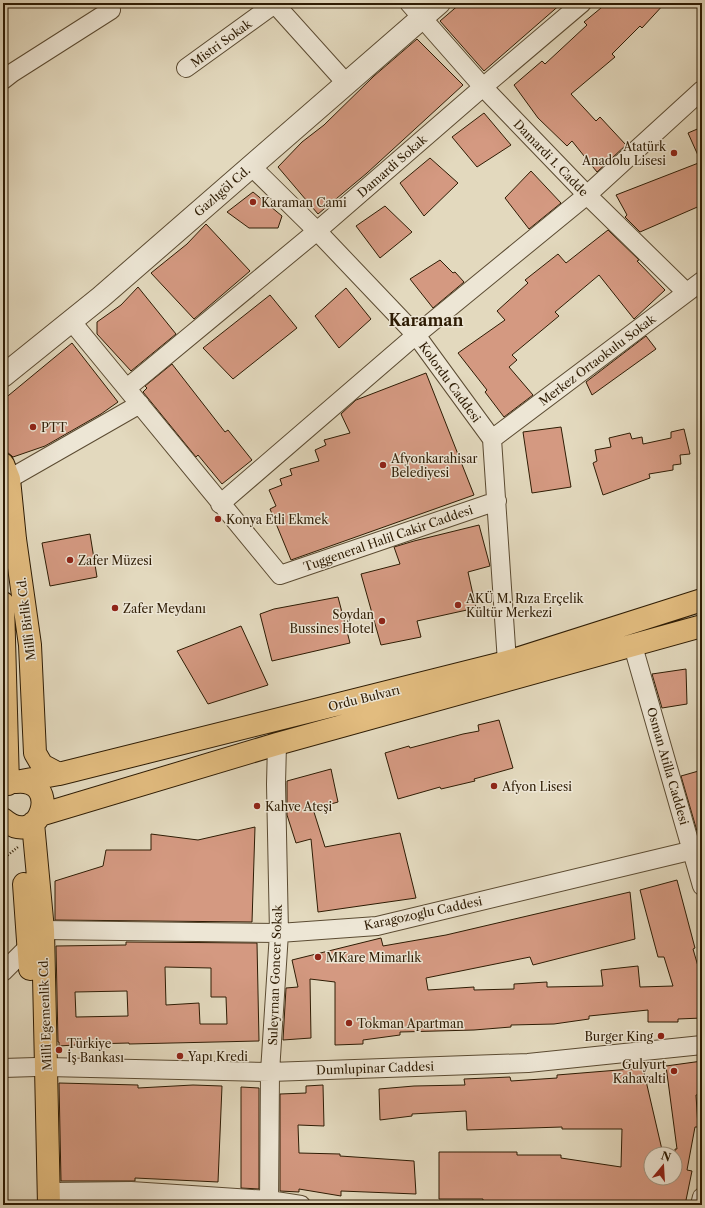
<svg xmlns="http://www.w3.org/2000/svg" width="705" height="1208" font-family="'Libre Caslon Text',serif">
<rect width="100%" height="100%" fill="#e3d9be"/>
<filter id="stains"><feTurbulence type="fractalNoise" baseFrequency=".005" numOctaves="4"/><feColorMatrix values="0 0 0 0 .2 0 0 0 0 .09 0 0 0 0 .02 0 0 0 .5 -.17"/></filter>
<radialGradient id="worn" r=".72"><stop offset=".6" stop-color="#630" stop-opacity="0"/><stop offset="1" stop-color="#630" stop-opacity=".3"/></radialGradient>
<path fill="#d49981" stroke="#2e1c04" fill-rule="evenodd" d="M461 3H562L484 71 440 21Z
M607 3H665L642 28 640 26 612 54 615 57 571 94 596 121 600 117 626 145 597 172 572 141 567 146 538 118 514 85 542 61 545 64 587 25 584 22Z
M417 39 463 85 367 173 318 214 278 167 302 142 324 125 374 76Z
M484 113 511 145 477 167 452 137Z
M702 127V205L640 232 625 217 627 215 616 195 701 162 688 133Z
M430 158 458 183 424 216 400 183Z
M531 171 561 203 529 229 505 198Z
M253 192 282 216 278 228H249L227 212Z
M385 206 412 232 380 258 356 226Z
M206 224 250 271 194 319 151 273 187 244Z
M608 230 639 260 637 261 665 290 634 319 599 275 555 312 559 316 512 355 517 360 509 367 533 395 504 417 485 392 487 390 458 353 505 320 497 311 528 283 525 280 558 254 566 263Z
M440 260 453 273 455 272 464 282 433 308 410 279Z
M138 287 176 334 131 371 97 334V322L121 305Z
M346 288 371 319 339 348 315 316Z
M270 295 297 328 233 379 203 348Z
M646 336 656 349 592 395 586 382Z
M72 343 118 402 101 414 45 446 13 457 7 452 3 439V400Z
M172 364 225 432 228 430 252 460 222 484 198 455 196 457 143 392 147 388 145 386Z
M426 373 474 495 291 560 270 509 276 506 269 490 282 485 280 479 292 475 290 469 319 461 315 450 326 445 324 440 350 433 341 414 356 400Z
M561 427 571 487 532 493 523 432Z
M684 429 690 454 680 455 681 464 673 465V470L649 474 650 478 603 495 593 463 597 461 595 450 611 447 609 438 630 433 632 439 642 437 643 444 671 438V432Z
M479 525 490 566 468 572 476 608 417 621 421 637 381 645 361 574 400 564 394 547 414 541Z
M90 534 97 577 50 586 42 543Z
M338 597 350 643 272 661 260 614 274 609Z
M241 626 268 685 208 704 177 651Z
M686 669 687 704 662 708 652 674Z
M499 720 513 768 474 779 475 781 441 789 440 787 398 799 385 753 409 746 410 748 463 734 479 731 478 725Z
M331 769 338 802 313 809 325 847 400 833 416 898 318 912 311 839 296 843 287 815V781Z
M702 770V838H699L681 776Z
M255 827 252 922 55 920V881L103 866 106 850H151V834L198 840Z
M677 880 695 948 693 949 702 980V1018L678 1019V1022H648V1010L589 1016V1019L554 1024 511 1025V1027L474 1030 400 1032V1035L363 1040V1044L335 1045V982L310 979 311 1038 283 1040 286 988 298 987 292 960 381 938 383 946 446 935 630 892 635 939 533 965 530 957 426 978 428 990 474 987V990L514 989V984L547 982V987L603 986 601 970 638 966 640 987 673 986 664 957H658L640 890Z
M126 942 257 943 259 1041 129 1044V1043L90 1044 59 1046V1042H58L56 946 126 945ZM165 967 211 968V997H226L227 1024H200L199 1003 166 1005ZM127 991 128 1016 76 1017 75 992Z
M702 1061V1094L696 1095 698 1127H695L687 1170 692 1171 685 1205H483V1199H439V1152H517V1155H561V1158L621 1167 622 1129H562V1127L467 1130 466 1111 412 1114V1116L380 1120 379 1089 414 1086 465 1085 464 1079 510 1077 511 1081 557 1078V1075L643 1068 663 1154H651V1178H675V1149H677L666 1066Z
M59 1083 138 1085V1088L193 1085 222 1086 218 1182 135 1178V1181H61Z
M323 1085 324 1126 298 1125 299 1153 340 1154V1156L414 1161 416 1194 341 1191V1196L299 1189V1192L280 1191V1094L306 1093V1086Z
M241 1087 259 1088V1189L241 1188Z
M72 1202H133V1205H97L72 1204Z"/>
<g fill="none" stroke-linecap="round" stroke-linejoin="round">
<defs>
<path id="minor" d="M274 3 346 83
M409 3 483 87 587 195 686 292
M186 68 276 3
M3 80 12 73 111 10 106 3
M251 166 317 231 416 335 492 439 507 662
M72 322 280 575 497 501
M127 388 317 231 483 87 582 3
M492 439 702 281
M9 479 140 404
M220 504 416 335 587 195 702 90
M633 646 702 886
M43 930 279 933 377 926 702 848
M3 972 28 947
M47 1067 270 1072 528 1063 702 1045
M3 1068 36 1067
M49 1192 131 1191 269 1200 301 1205
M269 1205 270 1072 279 933 276 784 277 744
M700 1205 702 1197"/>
<path id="tertiary" d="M3 376 101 297 439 3"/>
<path id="primary" d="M3 464 9 479 15 539 30 645 35 753 42 765 59 774
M3 603 8 784
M21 781 59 774 507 662 702 600
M40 815 277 744 702 626
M3 819C41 852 63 776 15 782
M33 823 43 930 49 1205
M24 884 30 969"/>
</defs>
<use href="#minor" stroke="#5b4b32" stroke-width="20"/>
<use href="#tertiary" stroke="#5b4b32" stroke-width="24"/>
<use href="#primary" stroke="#2e1c04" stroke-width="24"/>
<path stroke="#2e1c04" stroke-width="2.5" stroke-dasharray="1 2" stroke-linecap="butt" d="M3 859 18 847"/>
<use href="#minor" stroke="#ede6d5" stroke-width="18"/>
<use href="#tertiary" stroke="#ede6d5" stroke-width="22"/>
<use href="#primary" stroke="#e2bc7f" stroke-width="22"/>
</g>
<g fill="#8f2418" stroke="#ede6d5" stroke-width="1.5">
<circle cx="674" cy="153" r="4"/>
<circle cx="253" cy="202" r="4"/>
<circle cx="33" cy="427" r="4"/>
<circle cx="383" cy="465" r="4"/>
<circle cx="218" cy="519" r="4"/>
<circle cx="70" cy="560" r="4"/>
<circle cx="458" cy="605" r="4"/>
<circle cx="115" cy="608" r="4"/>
<circle cx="382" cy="621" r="4"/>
<circle cx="494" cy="786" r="4"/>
<circle cx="257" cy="806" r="4"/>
<circle cx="318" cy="957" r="4"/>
<circle cx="349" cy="1023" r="4"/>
<circle cx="661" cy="1036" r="4"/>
<circle cx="59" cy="1050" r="4"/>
<circle cx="180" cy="1056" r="4"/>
<circle cx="674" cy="1071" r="4"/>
</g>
<g text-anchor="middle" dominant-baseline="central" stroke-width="3" stroke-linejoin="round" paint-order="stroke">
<g font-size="12" fill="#2e1c04" stroke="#ede6d5">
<text transform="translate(221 43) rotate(-36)">Mistri Sokak</text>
<text transform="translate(551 158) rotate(46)">Damardi 1. Cadde</text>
<text transform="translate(392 166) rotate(-41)">Damardi Sokak</text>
<text transform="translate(222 191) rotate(-41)">Gazlıgöl Cd.</text>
<text transform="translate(597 360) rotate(-37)">Merkez Ortaokulu Sokak</text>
<text transform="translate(450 382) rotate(54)">Kolordu Caddesi</text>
<text transform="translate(388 538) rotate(-19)">Tuggeneral Halil Cakir Caddesi</text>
<text transform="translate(26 619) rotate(-97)">Millî Birlik Cd.</text>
<text transform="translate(364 698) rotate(-14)">Ordu Bulvarı</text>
<text transform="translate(668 766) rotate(74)">Osman Atilla Caddesi</text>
<text transform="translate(423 913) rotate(-12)">Karagozoglu Caddesi</text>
<text transform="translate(275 975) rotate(-88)">Suleyrnan Goncer Sokak</text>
<text transform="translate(45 1014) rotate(-92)">Millî Egemenlik Cd.</text>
<text transform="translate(375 1068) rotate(-2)">Dumlupinar Caddesi</text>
</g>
<g font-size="12" fill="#2e1c04" stroke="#ede6d5" text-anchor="start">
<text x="666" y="146" text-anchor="end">Atatürk<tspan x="666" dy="14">Anadolu Lisesi</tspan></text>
<text x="261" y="202">Karaman Cami</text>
<text x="41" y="427">PTT</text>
<text x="391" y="458">Afyonkarahisar<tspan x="391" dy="14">Belediyesi</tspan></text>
<text x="226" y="519">Konya Etli Ekmek</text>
<text x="78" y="560">Zafer Müzesi</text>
<text x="466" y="598">AKÜ M. Rıza Erçelik<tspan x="466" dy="14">Kültür Merkezi</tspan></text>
<text x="123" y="608">Zafer Meydanı</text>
<text x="374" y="614" text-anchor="end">Soydan<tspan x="374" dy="14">Bussines Hotel</tspan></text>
<text x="502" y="786">Afyon Lisesi</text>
<text x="265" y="806">Kahve Ateşi</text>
<text x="326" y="957">MKare Mimarlık</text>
<text x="357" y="1023">Tokman Apartman</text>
<text x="653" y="1036" text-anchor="end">Burger King</text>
<text x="67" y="1043">Türkiye<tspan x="67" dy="14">İş Bankası</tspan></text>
<text x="188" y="1056">Yapı Kredi</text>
<text x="666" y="1064" text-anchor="end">Gulyurt<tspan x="666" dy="14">Kahavalti</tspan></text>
</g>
<g font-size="16" font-weight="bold" fill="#2e1c04" stroke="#ede6d5">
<text x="426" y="320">Karaman</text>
</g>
</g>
<rect width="705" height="1208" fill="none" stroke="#e3d9be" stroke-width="16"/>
<rect x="4" y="4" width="697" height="1200" fill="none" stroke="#2e1c04" stroke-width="2"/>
<rect x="8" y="8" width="689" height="1192" fill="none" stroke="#2e1c04"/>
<g transform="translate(663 1166) rotate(18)"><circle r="19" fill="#ede6d5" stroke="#a19581"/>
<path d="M0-3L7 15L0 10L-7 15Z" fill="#8f2418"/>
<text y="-6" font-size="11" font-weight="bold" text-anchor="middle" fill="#2e1c04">N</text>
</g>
<rect width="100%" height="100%" filter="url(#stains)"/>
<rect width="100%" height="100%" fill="url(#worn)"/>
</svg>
